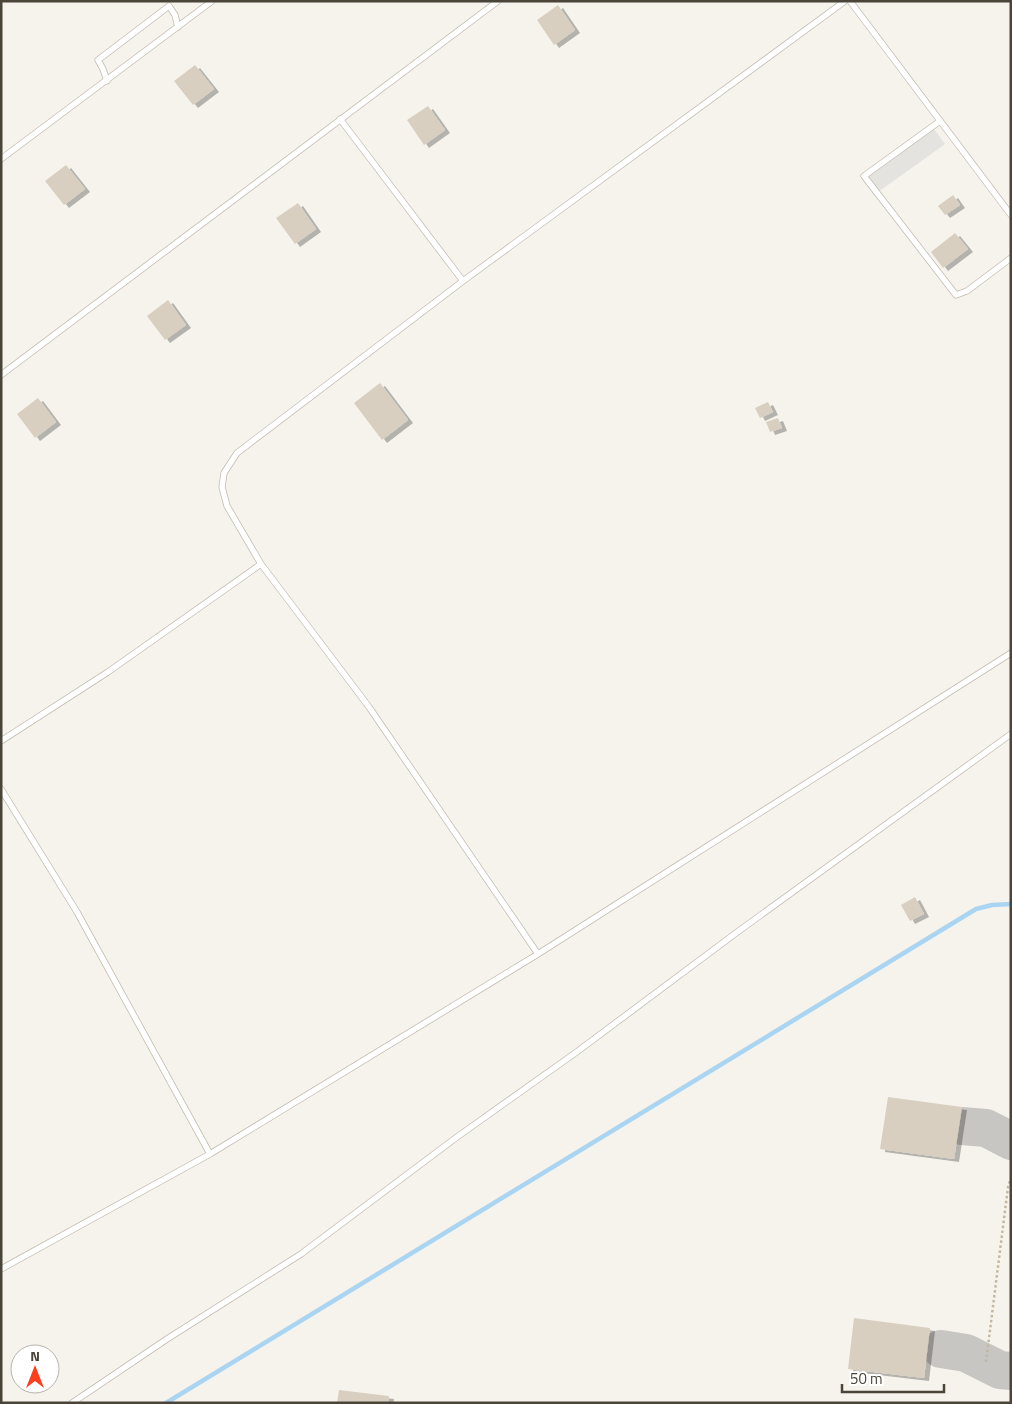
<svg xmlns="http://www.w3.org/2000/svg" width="1012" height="1404" font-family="'Titillium Web',sans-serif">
<defs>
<filter id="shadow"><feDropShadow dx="5" dy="3" stdDeviation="0" flood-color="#0004"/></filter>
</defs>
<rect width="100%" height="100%" fill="#f6f3ec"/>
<path fill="#e5e3e0" d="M934 129 945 144 874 195 863 180Z"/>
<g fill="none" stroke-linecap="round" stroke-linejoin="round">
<path stroke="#a9d4f2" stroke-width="4.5" d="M166 1403 976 909 992 905 1011 904"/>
<path stroke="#c8c6c3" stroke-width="38" d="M962 1126 986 1128 1011 1141
M941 1349 966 1353 1000 1370 1011 1371"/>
</g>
<path fill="#d8cfc1" filter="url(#shadow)" d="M558 5 575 30 554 45 537 20Z
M195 65 214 89 193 105 174 81Z
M428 106 445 130 424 145 407 120Z
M66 165 85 189 64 205 45 181Z
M953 195 960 205 945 215 938 206Z
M298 203 316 229 295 244 276 218Z
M955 233 968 249 943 268 931 252Z
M168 300 186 325 165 340 147 316Z
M380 383 408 420 382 440 354 403Z
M38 398 56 422 35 438 17 414Z
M768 402 773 412 760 418 755 408Z
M778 418 782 428 770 432 766 422Z
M915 897 924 914 910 921 901 905Z
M888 1097 962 1107 954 1159 880 1149Z
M854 1318 930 1328 924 1378 848 1369Z
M339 1390 389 1396 388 1403H337Z"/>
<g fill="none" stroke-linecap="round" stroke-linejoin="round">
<defs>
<path id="service" d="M850 1 1011 215
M107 81 103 69 98 60 169 6 175 15 178 27
M340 119 463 281
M940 121 864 176 956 295 967 291 1011 258
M1 159 212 1
M1 375 498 1
M261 564 227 506 222 487 224 473 237 453 463 281 845 1
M1 741 108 672 261 564 369 707 538 954
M1 789 77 912 210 1154
M1 1269 210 1154 538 954 1011 653
M72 1403 167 1339 301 1254 457 1137 578 1051 736 933 1011 734"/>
</defs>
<use href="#service" stroke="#c2bbae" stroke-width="7"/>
<path stroke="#c4b79f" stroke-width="2.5" stroke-dasharray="2.5 2.5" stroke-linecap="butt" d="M986 1362 1008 1187 1011 1178"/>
<use href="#service" stroke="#fff" stroke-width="5.5"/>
</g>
<rect width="1012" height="1404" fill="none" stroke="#4b4439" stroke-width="5"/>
<g transform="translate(35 1369)"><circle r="24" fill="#ffffff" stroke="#b7b4b0"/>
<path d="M0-4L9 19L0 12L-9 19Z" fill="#fc3f1d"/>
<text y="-8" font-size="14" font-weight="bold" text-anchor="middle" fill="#4b4439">N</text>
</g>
<path d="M842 1384v8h102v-8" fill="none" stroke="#4b4439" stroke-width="2.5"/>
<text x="850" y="1384" font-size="15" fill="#4b4439" stroke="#ffffff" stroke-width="4" paint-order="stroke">50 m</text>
</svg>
